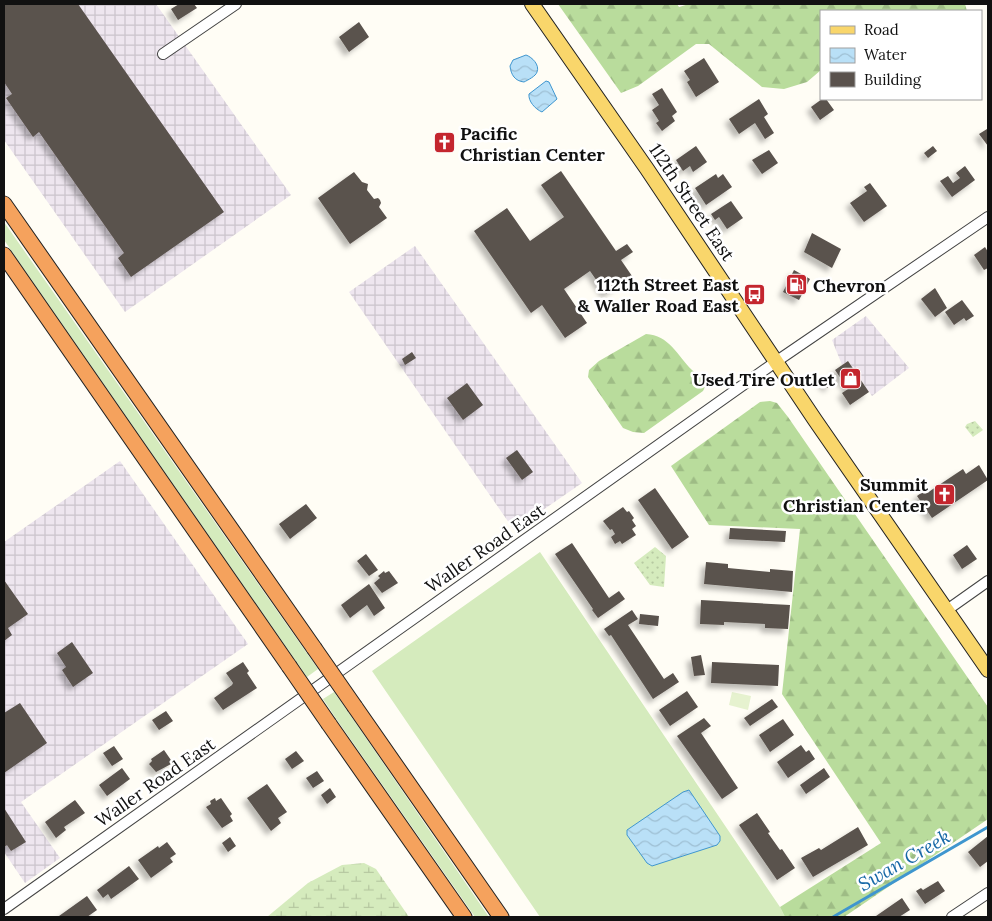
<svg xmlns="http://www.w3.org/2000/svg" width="992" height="921" font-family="Lora,serif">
<defs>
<pattern id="industrial-grid" width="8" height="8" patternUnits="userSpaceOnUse" patternTransform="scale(1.25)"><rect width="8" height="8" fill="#eee6ef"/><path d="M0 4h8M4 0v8" fill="none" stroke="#cbc4cc"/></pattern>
<pattern id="forest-firs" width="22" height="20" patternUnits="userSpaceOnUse" patternTransform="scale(1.25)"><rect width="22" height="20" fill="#b9dc9c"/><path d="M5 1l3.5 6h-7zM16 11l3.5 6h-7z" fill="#9ebc85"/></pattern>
<pattern id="wetland-marsh" width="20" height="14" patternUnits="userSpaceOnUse" patternTransform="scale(1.25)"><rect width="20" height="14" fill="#d5ebbd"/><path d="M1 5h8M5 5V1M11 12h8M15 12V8" fill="none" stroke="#b6c8a1"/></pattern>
<pattern id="park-dots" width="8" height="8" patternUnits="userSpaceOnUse" patternTransform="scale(1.25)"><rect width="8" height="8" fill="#d5ebbd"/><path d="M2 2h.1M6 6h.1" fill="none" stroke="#b6c8a1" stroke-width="1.8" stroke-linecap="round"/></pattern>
<pattern id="water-waves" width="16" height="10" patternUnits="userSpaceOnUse" patternTransform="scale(1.25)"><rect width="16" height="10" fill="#b9e0f7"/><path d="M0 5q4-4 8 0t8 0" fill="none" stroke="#9ebfd3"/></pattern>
<filter id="shadow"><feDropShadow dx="-4.5" dy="4.5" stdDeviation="2.5" flood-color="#0004"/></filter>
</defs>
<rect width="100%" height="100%" fill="#fffdf5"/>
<path fill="url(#industrial-grid)" d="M4 4H156L291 195 125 312 4 140Z
M415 246 582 483 514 530 349 292Z
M866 316 909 368 872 396 848 361 842 365 832 340Z
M120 461 248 644 21 802 60 858 25 883 4 852V542Z"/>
<path fill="#d5ebbd" d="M4 222 318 669 307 677 4 240Z
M540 552 780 907 785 917H540L372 671Z
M334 692 348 712 489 917H475L337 720 323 699Z"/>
<path fill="url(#forest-firs)" d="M558 4H677L679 7 689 4H965L967 11H821V70L807 82 784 89 762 87 709 44H696L638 86 621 93Z
M646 334C669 335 677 355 692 370 697 375 703 375 708 381L703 391 644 433 633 432 623 428 588 377 589 370 599 361Z
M770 401 777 403 788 417 988 707V819L844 917H785L780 907 881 843 782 694 800 529 709 525 671 466 760 402Z"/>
<path fill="url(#wetland-marsh)" d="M364 863 376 869 409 917H267L308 883 342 865Z"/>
<path fill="url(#park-dots)" d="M975 421 983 430 973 437 965 427 967 424Z
M655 547 666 556 664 587 650 585 634 563Z"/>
<path fill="#e6f2cf" d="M732 692 751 696 748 710 729 705Z"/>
<path fill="url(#water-waves)" stroke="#3f96cf" d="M526 55C532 57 540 65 537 72 536 76 528 80 524 82 515 81 511 75 510 66L513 60Z
M546 81 549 82 557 99 542 112C535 109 528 101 529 94Z
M689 790 720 836V841L717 845 652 866 647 863 627 835V830L683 792Z"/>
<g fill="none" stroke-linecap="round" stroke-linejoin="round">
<path stroke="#3f96cf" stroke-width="3" d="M833 917 988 827"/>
</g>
<path fill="#5a524d" filter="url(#shadow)" d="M4 4H78L224 212 131 277 118 258 124 253 39 132 33 137 6 98 12 94 4 82Z
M179 4H194L197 8 178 20 171 9Z
M359 22 369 37 349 52 339 37Z
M704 58 719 82 696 97 687 82 690 80 684 71Z
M662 88 677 112 672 116 675 121 662 131 656 123 659 121 652 110 659 105 652 94Z
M759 99 768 114 764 117 774 133 765 139 755 123 739 134 729 119Z
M822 99H826L834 110 820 120 811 107Z
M987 129 988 131V146L979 134Z
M696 146 707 162 693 172 690 166 683 171 676 160Z
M933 146 937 151 928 158 924 153Z
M769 150 778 163 762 174 752 160Z
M965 166 975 180 952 197 940 181 948 176 953 183 960 178 956 173Z
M561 171 616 251 627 244 633 252 621 260 632 276 606 294 590 271 564 289 587 323 565 338 542 305 531 313 474 231 507 208 530 241 564 217 541 185Z
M354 172 362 182 368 184 367 190 374 199 378 198 380 200 381 203 379 207 387 218 350 244 318 198Z
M716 174 718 178 723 174 732 187 706 205 695 188Z
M870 183 887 206 864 222 850 203 867 191 864 187Z
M731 201 743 218 727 229 719 217 715 220 711 214Z
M812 233 841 249 832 268 804 252Z
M985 247 988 252V268L984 270 974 255Z
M794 270 810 279 799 300 783 292Z
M935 288 947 308 935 317 921 299Z
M962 300 974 316 966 321 964 318 954 325 945 312Z
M412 352 416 358 405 365 402 359Z
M848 361 869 392 850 405 842 393 848 389 835 370Z
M826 376 832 384 827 388 821 380Z
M467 383 483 405 463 420 447 398Z
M517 450 533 472 522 480 506 458Z
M979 465 988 480 932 518 917 496 928 488 930 491 963 469 966 474Z
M655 488 689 537 672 549 638 500Z
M306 504 317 518 290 539 279 524Z
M623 507 627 512 629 511 634 518 632 520 636 526 632 529 636 535 622 544 620 541 615 544 611 537 615 534 612 529 610 530 603 521Z
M730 528 786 531 785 542 729 539Z
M572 543 609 598 619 591 625 599 598 618 592 610 593 609 555 554Z
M967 545 977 559 962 569 953 555Z
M366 554 378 570 369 576 357 561Z
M706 562 728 564V568L770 572V569L793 571 792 592 704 584Z
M384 571 385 573 389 571 398 583 382 593 374 583 380 578 378 576Z
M4 580 28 614 8 628 12 635 4 641Z
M369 584 385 608 374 616 367 605 350 618 341 605Z
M701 600 790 605 788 629 765 628V624L724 622V625L700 624Z
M632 610 638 619 628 625 664 679 673 673 679 682 653 699 611 635 609 636 604 629Z
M640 614 659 616 658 626 639 624Z
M72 642 93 673 73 687 62 670 66 667 57 653Z
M701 655 705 675 694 676 691 657Z
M243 662 249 671 247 673 257 688 223 710 214 698 232 685 233 683 226 673Z
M712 662 779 665 778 686 711 683Z
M687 691 698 707 670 726 659 710Z
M772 699 778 707 750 726 744 718Z
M20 703 47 743 4 773V713Z
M166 711 173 721 159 730 152 720Z
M704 718 711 726 701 733 738 788 722 799 677 736Z
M783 719 794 735 770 752 759 735Z
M801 745 806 752 809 750 815 759 788 778 777 762Z
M114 746 123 759 112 766 103 753Z
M164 750 173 763 156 772 149 764 152 761 151 759Z
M296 751 304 761 292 769 285 759Z
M122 768 130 779 107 796 99 785Z
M824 768 830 777 806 794 800 785Z
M317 771 324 781 313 788 306 778Z
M267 784 287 812 278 818 281 823 271 831 247 798Z
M330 788 336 797 327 804 321 795Z
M215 798 216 801 221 798 232 814 230 816 233 821 222 828 206 807 211 804 210 801Z
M75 800 85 813 64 827 66 830 56 838 45 822Z
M4 808 26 842 11 851 7 845 4 847Z
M757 813 770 832 768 833 780 850 782 849 795 868 777 880 739 825Z
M858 827 868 845 813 877 801 858 819 848 821 850Z
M988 836V861L980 867 968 852Z
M230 837 236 846 228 852 222 843Z
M167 842 176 854 170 858 173 862 151 878 138 860 158 846 159 848Z
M129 866 139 879 111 899 108 894 103 898 97 890Z
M938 881 945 891 925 904 916 891 921 888 923 890Z
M87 896 97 910 87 917H60L59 916Z
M902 898 910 910 899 917H877L876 916Z"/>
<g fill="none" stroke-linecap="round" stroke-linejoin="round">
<defs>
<path id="minor" d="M163 54 236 4
M947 610 988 581
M4 909 777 361 988 217
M952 917 988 893"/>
<path id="major" d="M532 4 647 169 815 420 988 670"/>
<path id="highway" d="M4 204 314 648
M4 255 289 666
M355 707 501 917
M329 724 464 917"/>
</defs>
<use href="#minor" stroke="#444" stroke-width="12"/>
<use href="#major" stroke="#222" stroke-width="16"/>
<use href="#highway" stroke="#222" stroke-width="17"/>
<use href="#minor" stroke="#fff" stroke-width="10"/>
<use href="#major" stroke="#f9d66b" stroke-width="14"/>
<use href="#highway" stroke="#f5a25d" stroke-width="15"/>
<defs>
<path id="highway-bridge" d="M314 648 355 707
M289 666 329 724"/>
</defs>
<use href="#highway-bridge" stroke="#222" stroke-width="17" stroke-linecap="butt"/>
<use href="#highway-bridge" stroke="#f5a25d" stroke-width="15"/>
</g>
<defs>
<symbol id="church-square" viewBox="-11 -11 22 22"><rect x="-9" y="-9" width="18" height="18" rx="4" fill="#c4262e" stroke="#fff"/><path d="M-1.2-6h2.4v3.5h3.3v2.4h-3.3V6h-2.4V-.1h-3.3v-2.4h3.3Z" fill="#fff"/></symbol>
<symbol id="fuel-square" viewBox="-11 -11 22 22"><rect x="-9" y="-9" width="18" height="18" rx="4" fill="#c4262e" stroke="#fff"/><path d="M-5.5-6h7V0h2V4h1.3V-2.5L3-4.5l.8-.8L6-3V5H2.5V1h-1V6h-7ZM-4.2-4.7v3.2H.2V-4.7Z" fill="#fff"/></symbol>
<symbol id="bus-square" viewBox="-11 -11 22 22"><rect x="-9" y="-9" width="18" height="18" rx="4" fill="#c4262e" stroke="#fff"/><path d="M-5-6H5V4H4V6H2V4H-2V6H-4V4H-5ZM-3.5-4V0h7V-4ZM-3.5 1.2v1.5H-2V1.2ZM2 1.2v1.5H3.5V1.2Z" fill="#fff"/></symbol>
<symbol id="shop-square" viewBox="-11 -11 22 22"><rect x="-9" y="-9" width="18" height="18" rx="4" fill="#c4262e" stroke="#fff"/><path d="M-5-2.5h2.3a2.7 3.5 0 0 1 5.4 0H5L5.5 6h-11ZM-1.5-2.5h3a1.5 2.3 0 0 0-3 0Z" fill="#fff"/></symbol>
</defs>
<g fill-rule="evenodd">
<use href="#church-square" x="432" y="130" width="25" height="25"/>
<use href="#fuel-square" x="784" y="272" width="25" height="25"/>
<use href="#bus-square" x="742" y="282" width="25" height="25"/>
<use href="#shop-square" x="838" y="366" width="25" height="25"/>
<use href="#church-square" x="932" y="482" width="25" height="25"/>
</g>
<g text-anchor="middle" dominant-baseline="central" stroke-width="5" stroke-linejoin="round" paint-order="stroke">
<g font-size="18" font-weight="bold" fill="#111" stroke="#fff" text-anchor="end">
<text x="460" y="133" text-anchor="start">Pacific<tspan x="460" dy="21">Christian Center</tspan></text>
<text x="739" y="284">112th Street East<tspan x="739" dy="21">&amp; Waller Road East</tspan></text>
<text x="813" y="285" text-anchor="start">Chevron</text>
<text x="835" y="379">Used Tire Outlet</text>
<text x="928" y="484">Summit<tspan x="928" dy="21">Christian Center</tspan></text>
</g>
<g font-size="18" fill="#111" stroke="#fff">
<text transform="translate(692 202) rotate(56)">112th Street East</text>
<text transform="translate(485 548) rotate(-35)">Waller Road East</text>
<text transform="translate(155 782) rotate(-35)">Waller Road East</text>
</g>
<g font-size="19" font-style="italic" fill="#1768a6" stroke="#fff">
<text transform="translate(904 860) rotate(-30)">Swan Creek</text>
</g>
</g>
<rect width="992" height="921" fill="none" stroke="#111111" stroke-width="10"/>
<rect x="820" y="10" width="162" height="90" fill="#ffffff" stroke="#a0a0a0"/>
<rect x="830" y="26" width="25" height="8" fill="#f9d66b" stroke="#a0a0a0"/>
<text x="864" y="35" font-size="15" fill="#111111">Road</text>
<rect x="830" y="48" width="25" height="15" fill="url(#water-waves)" stroke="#a0a0a0"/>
<text x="864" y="60" font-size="15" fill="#111111">Water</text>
<rect x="830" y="72" width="25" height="15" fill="#5a524d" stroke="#a0a0a0"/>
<text x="864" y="85" font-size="15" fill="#111111">Building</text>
</svg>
